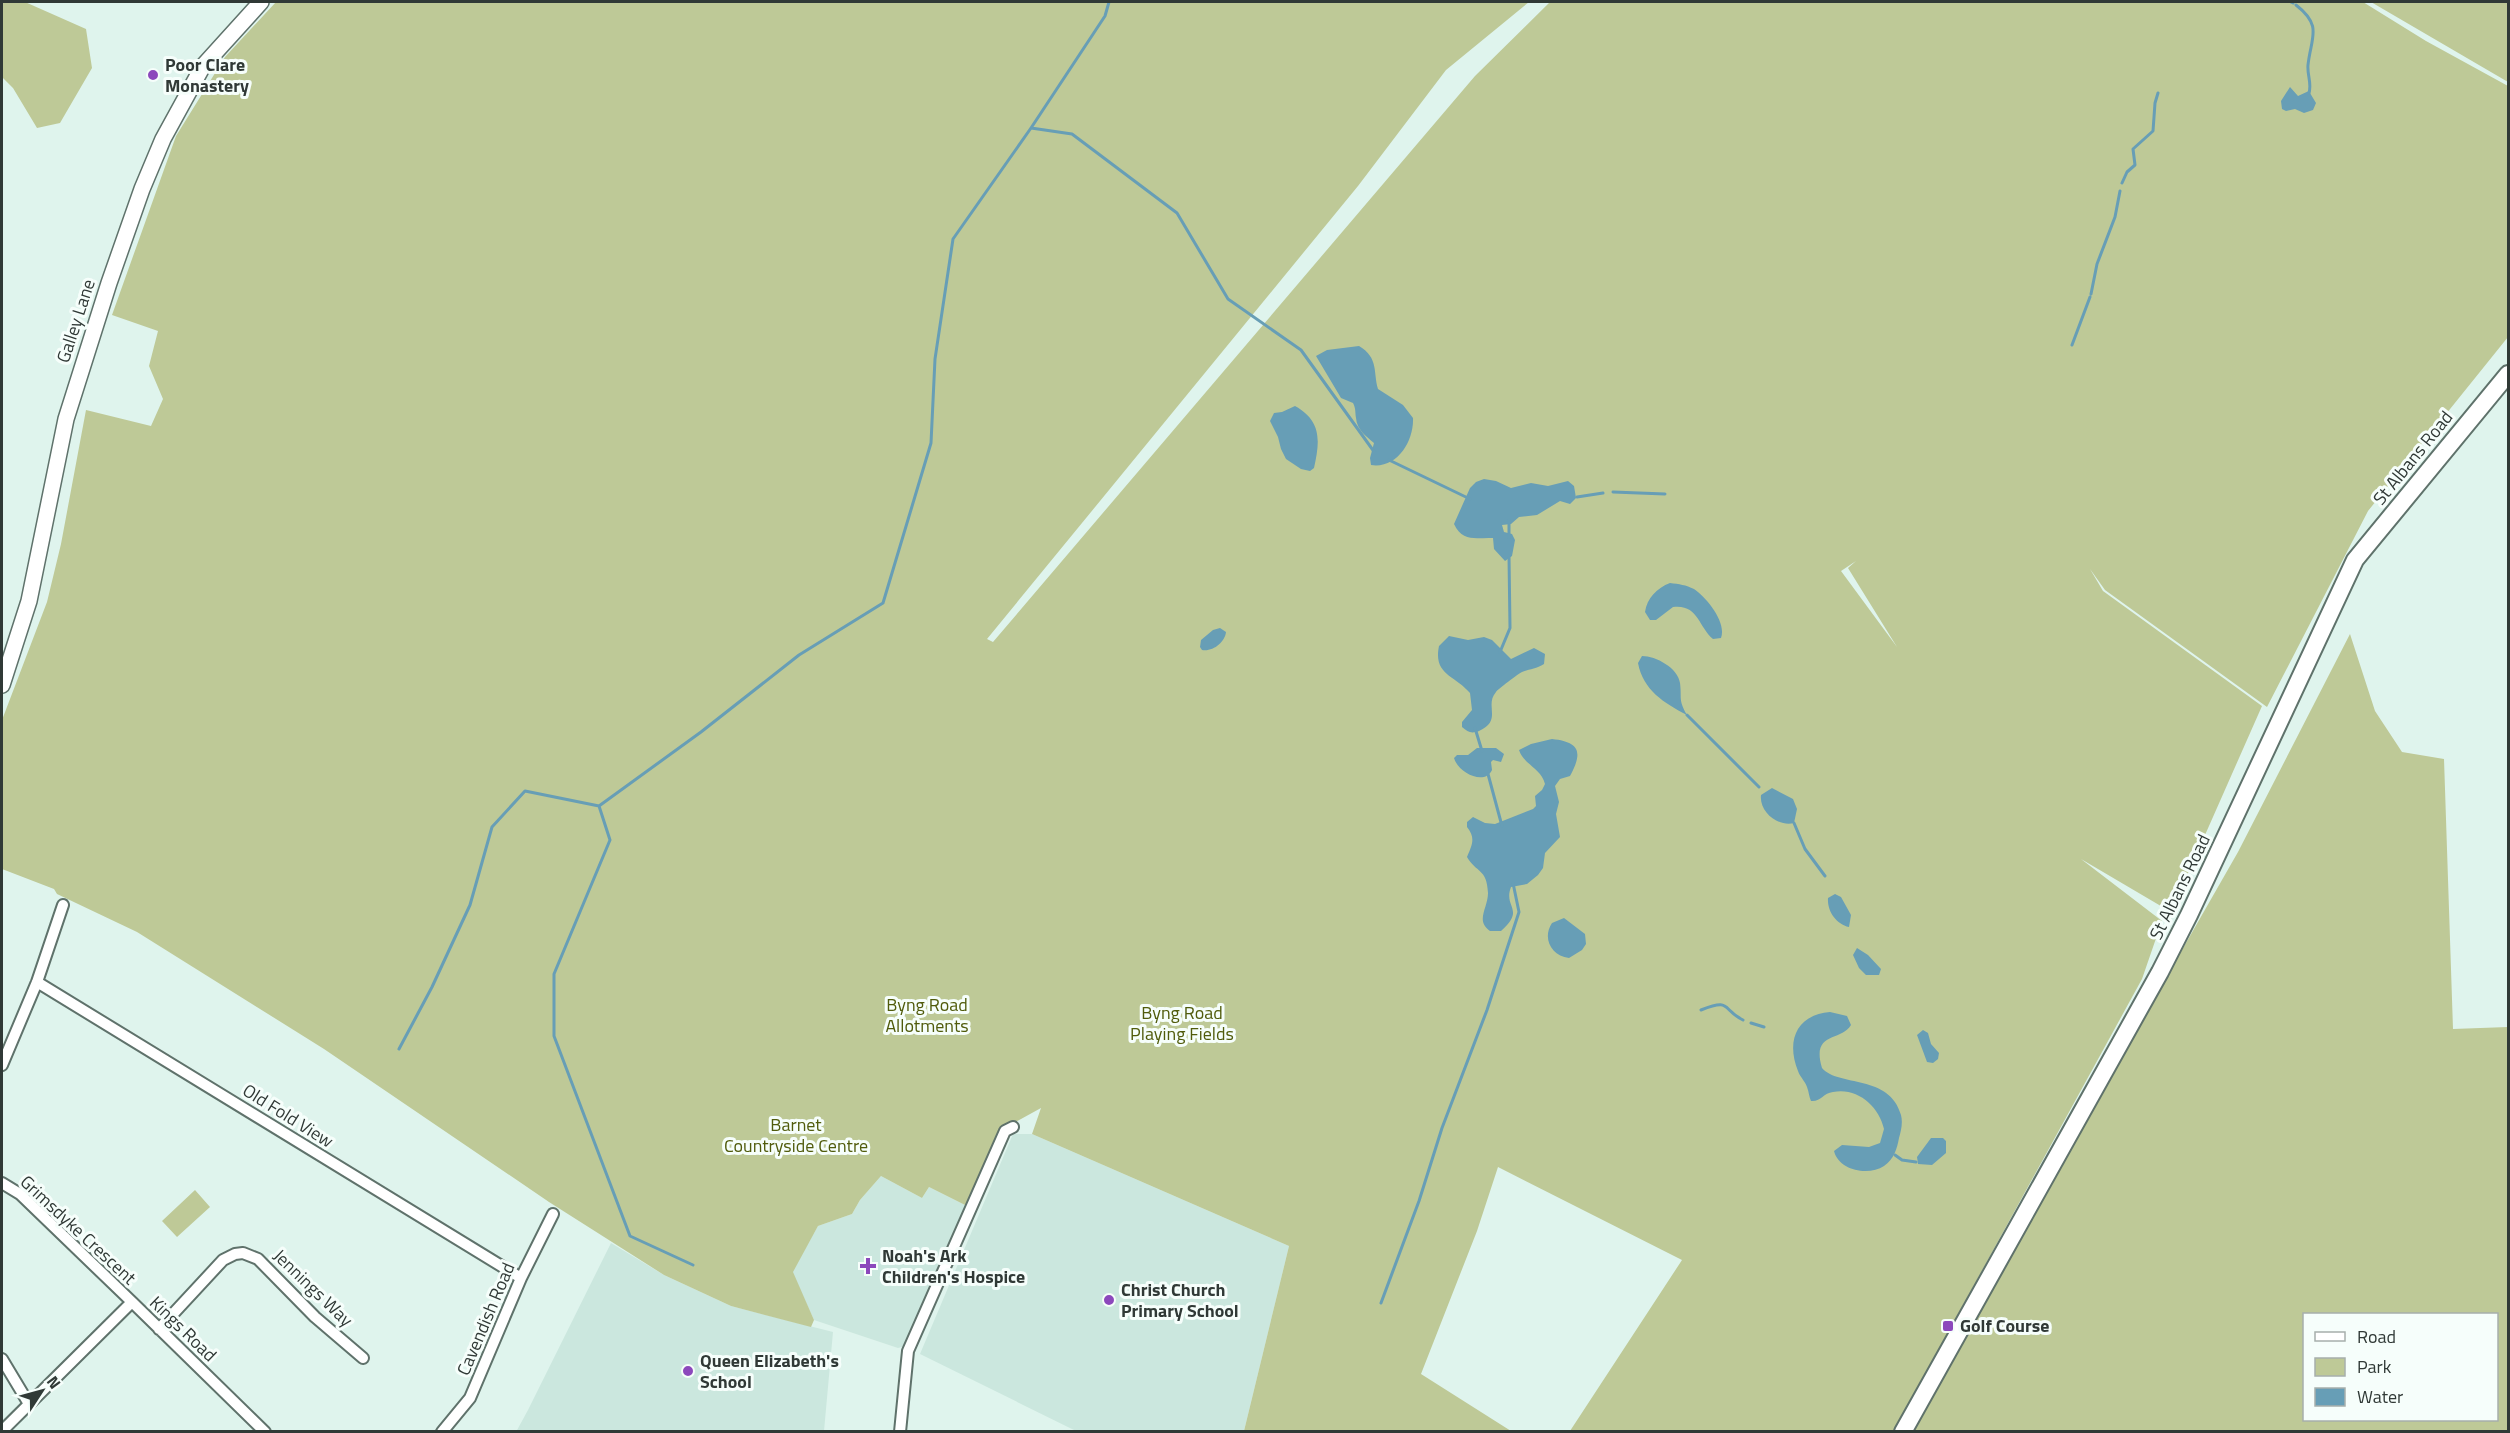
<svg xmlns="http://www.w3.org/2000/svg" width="2510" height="1433" viewBox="0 0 2510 1433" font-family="'Titillium Web',sans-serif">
<rect width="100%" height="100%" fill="#dff4ed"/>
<path fill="#cbe7de" d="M1013,1134H1032L1289,1246L1244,1431H1076L920,1354Z
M881,1176L922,1198L929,1187L967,1206L911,1337L902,1347L898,1348L814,1320L792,1272L818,1226L852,1214L860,1200Z
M611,1243L664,1275L731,1306L833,1332L824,1431L516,1432L528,1410Z"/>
<path fill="#bec997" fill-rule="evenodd" d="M2,2H25L86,29L92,68L60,123L37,128L13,88L2,77Z
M276,2H1529L1446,70L1358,186L987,639L993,642L1475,76L1550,2H2363L2426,41L2508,86V337L2368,511L2267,707L2105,590L2090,569L2103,591L2262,706L2171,912L2081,859L2162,921L2142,979L1894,1431H1570L1682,1260L1498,1167L1477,1231L1421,1374L1511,1431H1244L1289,1246L1032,1134L1041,1108L1001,1130L967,1206L929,1187L922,1198L881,1176L860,1200L852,1214L818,1226L793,1272L814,1320L811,1327L731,1306L664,1275L549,1202L324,1049L137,932L57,894L54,889L2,869V720L47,602L61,544L86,410L151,426L163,399L149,366L158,331L112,315L176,136L225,57ZM1856,561L1848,568L1897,647L1841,571Z
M2371,2H2508V82Z
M2350,634L2375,711L2402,752L2444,759L2453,1029L2508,1027V1431L1912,1432L2099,1095L2238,852ZM2304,1314H2496V1420H2304Z
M195,1190L210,1207L177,1237L162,1221Z"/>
<path fill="#679eb6" d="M2290,87L2298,96L2311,90L2310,93L2316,103L2313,110L2304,113L2295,109L2286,111L2282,109L2281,101Z
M1359,346C1379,358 1373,372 1378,389L1403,405L1413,418C1414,441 1397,469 1371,465L1370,458L1374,443C1366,436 1357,430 1356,418C1355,412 1356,409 1353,403L1341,398L1316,356L1327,350Z
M1295,406C1322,421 1320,441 1314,468L1310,471L1301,469L1286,459L1281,449L1278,437L1270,421L1274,413L1282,412Z
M1484,479L1496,481L1511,488L1531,483L1548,486L1568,481L1574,486L1576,498L1570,504L1560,501L1537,515L1519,517L1511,524L1502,525L1504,532L1512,534L1515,540L1512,556L1505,561L1494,549L1493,538C1477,537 1463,543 1454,524L1470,488L1476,482Z
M1670,583C1679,584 1686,585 1694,589C1706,597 1727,622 1721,638L1713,639C1698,626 1698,604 1673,607L1656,620H1650L1645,612C1647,598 1657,588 1670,583Z
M1220,628L1226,632C1225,642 1213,652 1202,650L1200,647L1201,640L1213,630Z
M1449,636L1468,640L1484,637L1492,640L1511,659L1534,648L1545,654L1544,664C1536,669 1529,669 1522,672C1518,674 1498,689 1496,692C1484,706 1503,720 1479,731C1471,734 1468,732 1462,727V722L1472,710L1470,693C1455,675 1433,675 1439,646Z
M1642,656C1656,656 1678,668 1680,683C1682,699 1678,699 1687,715C1664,703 1643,690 1638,663Z
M1552,739C1580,742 1583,752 1570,776L1560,779L1555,786L1559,802L1556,814L1560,837L1545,853L1543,868L1538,875L1527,884L1511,887C1503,908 1526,909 1501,931H1490C1475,921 1488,908 1488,893C1487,868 1476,873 1467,857C1472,845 1476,838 1467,827V822L1473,817L1485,823L1495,824L1533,809L1536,806L1535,796L1542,790L1545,784C1541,768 1524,765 1519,750L1531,744Z
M1477,748H1496L1504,754L1501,762L1493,760L1491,762L1492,770C1485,786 1458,773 1454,758L1457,755H1468Z
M1772,788L1793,799L1797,809L1794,823C1778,827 1759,812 1761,795Z
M1835,894L1841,897L1851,915L1849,927C1836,924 1827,911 1828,898Z
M1564,918L1585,934L1586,944L1582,950L1569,958C1551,956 1542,938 1552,923Z
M1857,948L1868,955L1881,969L1879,975H1866L1859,968L1853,955Z
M1830,1012L1847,1016L1851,1025C1841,1042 1811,1031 1822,1068C1838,1087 1890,1074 1901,1115C1903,1123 1901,1131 1899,1138C1897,1149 1894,1159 1884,1166C1869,1176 1839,1171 1834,1151L1842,1145L1869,1147L1880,1143L1884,1129C1879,1106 1857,1087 1833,1092C1823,1093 1821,1102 1811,1101C1809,1097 1809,1092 1807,1087C1805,1081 1800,1077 1798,1071C1786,1041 1796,1015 1830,1012Z
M1923,1030L1928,1033L1931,1044L1939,1053L1938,1059L1933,1063L1927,1062L1917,1035Z
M1931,1138H1943L1946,1141V1153L1932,1165L1918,1164L1917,1157Z"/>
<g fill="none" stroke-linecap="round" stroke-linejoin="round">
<path stroke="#679eb6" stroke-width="3" d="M2291,2L2293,3
M2296,5C2323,26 2311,37 2308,65C2307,75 2312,83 2309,93
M1031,128L1072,134L1177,213L1228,299L1301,350L1375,453
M2122,183L2127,172L2135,165L2133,149L2153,131L2155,103L2158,93
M2091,294L2097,264L2115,217L2120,191
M2072,345L2090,297
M1389,460L1470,499
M1613,492L1665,494
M1577,497L1603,493
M1509,520V537
M1500,652L1510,628L1509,556
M1687,715L1759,787
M1475,728L1482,751
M1488,774L1502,826
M599,806L610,840L554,974V1036L630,1236L693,1265
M1794,823L1805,849L1825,876
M1701,1010C1732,998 1721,1009 1743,1020
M1751,1023L1764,1027
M399,1049L432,987L470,905L492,827L525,791L599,806L701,732L799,655L883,603L931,443L935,359L953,239L1031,128L1105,16L1109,2
M1895,1155L1902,1160L1916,1162
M1381,1303L1419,1201L1442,1128L1487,1010L1519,912L1513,883"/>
<g stroke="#5f726b" stroke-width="14">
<path id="street" d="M37,982L521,1278
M2,1065L37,982L63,905
M2,1183L20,1194L132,1302
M159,1329L223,1260L235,1254L243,1253L258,1259L315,1317L363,1358
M2,1359L29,1404
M2,1431L132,1302L265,1432
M442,1432L470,1398L521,1278L553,1214
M900,1432L908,1351L1005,1131L1013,1127"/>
</g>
<g stroke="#5f726b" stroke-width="18">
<path id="secondary" d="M2,685L29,601L66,419L109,283L142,189L163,139L203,66L261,2"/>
</g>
<g stroke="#5f726b" stroke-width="20">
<path id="primary" d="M1903,1432L2160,972L2189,915L2355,560L2508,374"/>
</g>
<use href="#street" stroke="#fff" stroke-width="10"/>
<use href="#secondary" stroke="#fff" stroke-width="15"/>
<use href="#primary" stroke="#fff" stroke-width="16"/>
</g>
<g fill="#8c48bc" stroke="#f6fefb" stroke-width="2">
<circle cx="153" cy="75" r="6"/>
<path d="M865 1257h6v6h6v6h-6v6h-6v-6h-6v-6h6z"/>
<circle cx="1109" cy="1300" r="6"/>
<rect x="1942" y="1320" width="12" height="12" rx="3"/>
<circle cx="688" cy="1371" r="6"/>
</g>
<g text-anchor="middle" stroke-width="6" stroke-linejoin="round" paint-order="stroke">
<g font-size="18" font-weight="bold" fill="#303936" stroke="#f6fefb" text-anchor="start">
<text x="165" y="71">Poor Clare<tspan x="165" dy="21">Monastery</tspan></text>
<text x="882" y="1262">Noah's Ark<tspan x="882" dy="21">Children's Hospice</tspan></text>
<text x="1121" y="1296">Christ Church<tspan x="1121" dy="21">Primary School</tspan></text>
<text x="1960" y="1332">Golf Course</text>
<text x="700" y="1367">Queen Elizabeth's<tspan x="700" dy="21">School</tspan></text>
</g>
<g font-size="18" fill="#303936" stroke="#f6fefb">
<text transform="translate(76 321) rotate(-72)" y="6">Galley Lane</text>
<text transform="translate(2413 458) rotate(-51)" y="6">St Albans Road</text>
<text transform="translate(2180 887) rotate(-64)" y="6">St Albans Road</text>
<text transform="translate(288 1116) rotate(32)" y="6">Old Fold View</text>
<text transform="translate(78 1230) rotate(43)" y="6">Grimsdyke Crescent</text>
<text transform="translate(313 1288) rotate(44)" y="6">Jennings Way</text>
<text transform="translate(486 1319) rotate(-67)" y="6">Cavendish Road</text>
<text transform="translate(183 1329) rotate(44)" y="6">Kings Road</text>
</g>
<g font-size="18" fill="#505b0b" stroke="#f6fefb">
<text x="927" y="1011">Byng Road<tspan x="927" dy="21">Allotments</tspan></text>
<text x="1182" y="1019">Byng Road<tspan x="1182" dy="21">Playing Fields</tspan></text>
<text x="796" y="1131">Barnet<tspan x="796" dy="21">Countryside Centre</tspan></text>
</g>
</g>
<rect width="2510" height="1433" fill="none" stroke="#303936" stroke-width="6"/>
<rect x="2303" y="1313" width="195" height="108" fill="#f6fefb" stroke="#a7afac" stroke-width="1.5"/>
<rect x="2315" y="1332" width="30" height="9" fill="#ffffff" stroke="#a7afac" stroke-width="1.5"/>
<text x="2357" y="1343" font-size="18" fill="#303936">Road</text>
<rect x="2315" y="1358" width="30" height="18" fill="#bec997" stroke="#a7afac" stroke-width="1.5"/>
<text x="2357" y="1373" font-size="18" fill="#303936">Park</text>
<rect x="2315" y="1388" width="30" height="18" fill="#679eb6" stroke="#a7afac" stroke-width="1.5"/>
<text x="2357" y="1403" font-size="18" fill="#303936">Water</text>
<g transform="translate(42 1391) rotate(54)" stroke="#f6fefb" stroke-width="4.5" paint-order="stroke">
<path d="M0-4.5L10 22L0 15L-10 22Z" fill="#303936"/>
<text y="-9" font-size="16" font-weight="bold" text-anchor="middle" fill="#303936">N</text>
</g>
</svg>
